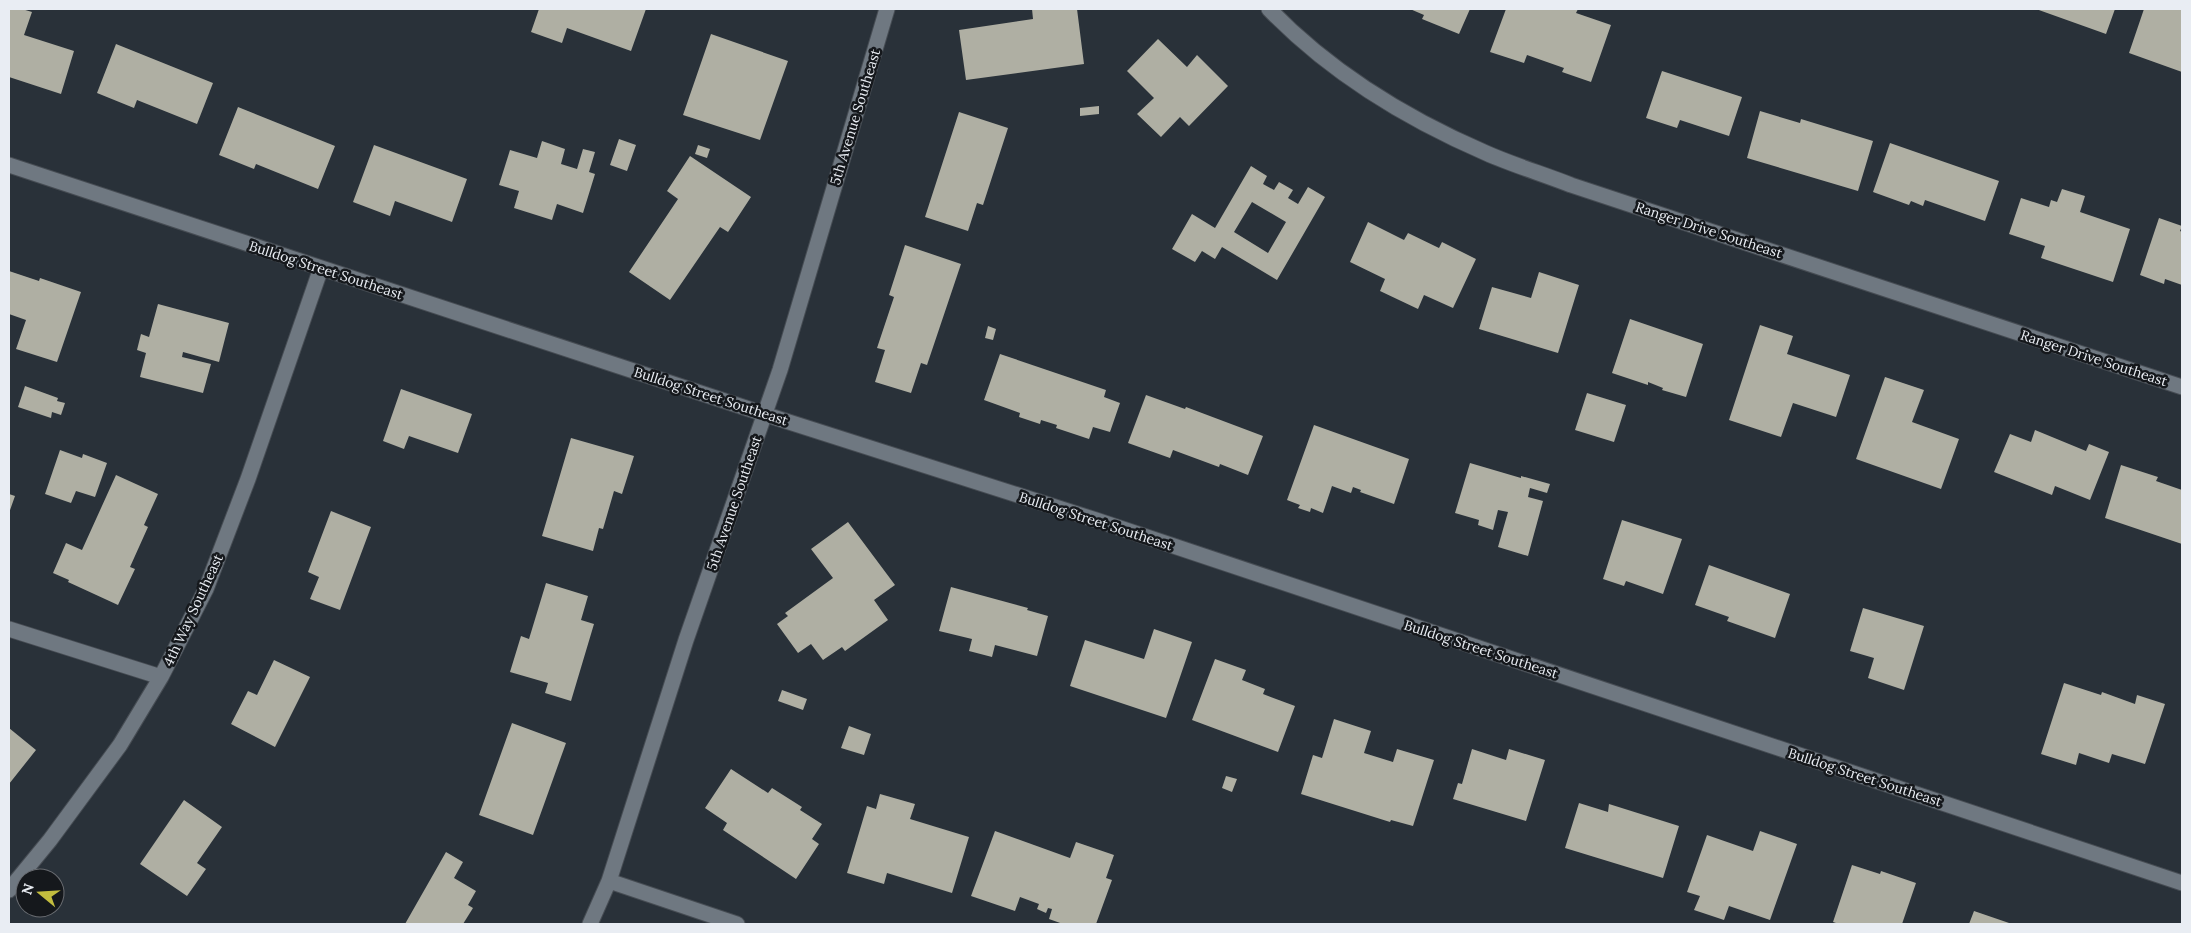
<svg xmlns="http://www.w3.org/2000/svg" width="2191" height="933" viewBox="0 0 2191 933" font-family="Lora,serif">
<rect width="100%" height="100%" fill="#293139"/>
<path fill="#afafa3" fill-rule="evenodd" d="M9,9H22L32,12L24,35L74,51L61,94L9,77Z
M539,9H646L631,51L567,28L562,43L531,32Z
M1032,9H1077L1084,64L966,80L959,30L1033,19Z
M1410,9H1470L1459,34L1422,19L1424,15Z
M1506,9H1578L1576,13L1611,25L1591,82L1562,72L1564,68L1527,55L1524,63L1490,52Z
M2036,9H2115L2106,34Z
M2144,9H2182V72L2129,53Z
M711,34L788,61L760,140L683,115Z
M1158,39L1187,67L1197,55L1228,86L1189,126L1180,117L1161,137L1137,114L1154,98L1127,71Z
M116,44L213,83L197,124L137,100L134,108L97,93Z
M1662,71L1742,97L1729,136L1680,120L1677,128L1646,118Z
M1099,106V114L1080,116V108Z
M238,107L335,146L318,189L256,164L254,169L219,155Z
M1760,111L1800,123L1801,119L1873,141L1858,191L1747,158Z
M959,112L1008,128L983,205L977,203L968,231L925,217Z
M619,139L636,145L627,171L610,165Z
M542,141L565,149L561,164L577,169L583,149L595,152L589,172L595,174L583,213L557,204L552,220L514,208L519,191L499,185L510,150L537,158Z
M1890,143L1999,181L1985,221L1925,200L1923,206L1911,201L1909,205L1873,192Z
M374,145L467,179L452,222L395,201L390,216L353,202Z
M698,145L710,149L707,158L695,154Z
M690,156L751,197L728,232L720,227L670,300L629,272L678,199L667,191Z
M1251,166L1267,176L1263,184L1274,190L1279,182L1293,190L1288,198L1298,204L1308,187L1325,197L1277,280L1222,247L1215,259L1202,251L1195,262L1172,249L1192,214L1215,228ZM1252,202L1286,222L1268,253L1234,232Z
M2062,189L2085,196L2080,212L2130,229L2113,282L2041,258L2045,246L2009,234L2021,198L2049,207L2051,200L2057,202Z
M2159,218L2182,226L2180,231L2182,232V285L2165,279L2164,284L2140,275Z
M1368,222L1404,240L1408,233L1439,248L1442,242L1476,259L1453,308L1424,295L1418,309L1380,291L1385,279L1350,262Z
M905,245L961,264L927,365L921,363L911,393L875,382L885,350L877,348L894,297L889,295Z
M9,271L39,281L40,278L81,292L57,362L16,349L26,320L9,314Z
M1539,272L1579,285L1558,353L1479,329L1492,287L1531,298Z
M158,304L229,323L219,362L183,352L182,357L211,364L203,393L140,377L146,353L137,350L141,334L149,337Z
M1630,319L1703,344L1686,397L1662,390L1663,388L1648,382V385L1612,373Z
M1760,325L1793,336L1787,354L1850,375L1836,417L1793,403L1781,437L1729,420Z
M988,326L996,329L993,340L985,338Z
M1000,354L1106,390L1104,397L1120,403L1110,432L1093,427L1089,439L1056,428L1057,425L1041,420L1040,424L1019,417L1020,413L984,400Z
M1885,377L1924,390L1912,422L1959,439L1941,489L1856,459Z
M25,386L58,398L57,401L65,403L61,415L52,412L51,418L18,407Z
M401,389L472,414L458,453L409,436L404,449L383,441Z
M1587,393L1626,405L1614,442L1575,430Z
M1146,395L1185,409L1186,407L1263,436L1248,475L1220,464L1219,467L1173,450L1170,458L1128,443Z
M1314,425L1409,459L1394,504L1360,492L1361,490L1353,487L1351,493L1332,486L1323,513L1311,508L1310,512L1298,508L1300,505L1287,500Z
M2035,430L2086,451L2089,444L2109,452L2090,500L2055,486L2052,495L1994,472L2010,434L2031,442Z
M571,438L634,456L622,494L614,491L603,529L599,528L593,551L542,536Z
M60,450L82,458L83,454L107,463L95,497L76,491L71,503L45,494Z
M1470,463L1521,478V476L1550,484L1547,493L1530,488L1528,497L1543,501L1528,556L1498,547L1508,512L1498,510L1493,530L1478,525L1479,520L1455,513Z
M2121,465L2158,477L2156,481L2182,490V544L2105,518Z
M116,475L158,494L144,525L148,527L130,567L135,569L118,605L68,582L69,580L53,573L66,543L82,550Z
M9,494L15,496L9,513Z
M331,511L371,527L340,610L310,599L319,577L308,572Z
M1622,520L1682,539L1663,594L1626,581L1624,586L1603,579Z
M848,522L895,585L874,600L888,620L845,651L842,647L823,660L811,644L798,653L777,624L788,616L785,613L833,578L811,549Z
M1709,565L1790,594L1775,638L1727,621L1729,617L1695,605Z
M546,583L588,596L581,620L594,624L571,701L545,693L548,683L510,672L521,636L529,639Z
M951,587L1028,608L1027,610L1048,616L1037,656L995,645L992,657L969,651L972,639L939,631Z
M1863,608L1924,626L1904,690L1868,678L1874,658L1850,651Z
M1154,629L1192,642L1166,718L1070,686L1085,640L1144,659Z
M1215,659L1246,670L1242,680L1265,689L1263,694L1295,706L1278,752L1192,720Z
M274,660L310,677L275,747L231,724L248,691L257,695Z
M2064,683L2101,695L2102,692L2135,704L2137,695L2165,704L2145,764L2112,754L2109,763L2079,753L2076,765L2041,754Z
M782,690L807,699L803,710L778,701Z
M1334,719L1371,731L1364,753L1393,762L1397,749L1434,760L1413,826L1391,820L1390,822L1301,794L1313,755L1322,758Z
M512,723L566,743L533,835L479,815Z
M849,726L871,734L864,755L841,748Z
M9,728L36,750L9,784Z
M1472,749L1506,760L1509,749L1545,760L1526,821L1453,799L1458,783L1462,784Z
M731,769L768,793L772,788L802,807L800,810L822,824L812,839L819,844L796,879L723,830L727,823L705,808Z
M1226,776L1237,779L1232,792L1222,788Z
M880,794L915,804L910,819L969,837L952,893L887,873L884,884L847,873L867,806L876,809Z
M184,800L222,827L197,863L206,869L187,896L140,864Z
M1579,803L1608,812L1609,804L1679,826L1663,878L1565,848Z
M995,831L1070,858L1076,842L1114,855L1106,878L1112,880L1096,924H1063L1049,919L1052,909L1048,908L1046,913L1037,909L1039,904L1020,897L1015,911L971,896Z
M1760,831L1797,844L1770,920L1729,906L1724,920L1694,910L1700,896L1687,892L1707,835L1753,851Z
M446,852L463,862L454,878L476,891L468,905L473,908L463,924H405Z
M1852,865L1880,874L1881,871L1916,883L1902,924H1839L1833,922Z
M1974,911L2012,924H1969Z"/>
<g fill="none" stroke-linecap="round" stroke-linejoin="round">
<g stroke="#464c53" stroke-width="17">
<path id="minor" d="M1269,9C1329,71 1407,119 1486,153C1513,165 1543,174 1571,185L2182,387
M9,165L764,414L1096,520L2182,883
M9,629L161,677
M609,881L737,924
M9,890L50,840L120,745L161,677L206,589L248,479L321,268
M590,924L609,881L686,640L780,370L887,9"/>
</g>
<use href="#minor" stroke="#6f7881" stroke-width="15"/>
</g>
<g text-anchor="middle" stroke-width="5" stroke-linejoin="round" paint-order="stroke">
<g font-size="14" fill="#e9edf3" stroke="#15181c">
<text transform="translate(855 117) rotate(-73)" y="5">5th Avenue Southeast</text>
<text transform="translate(1709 230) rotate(18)" y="5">Ranger Drive Southeast</text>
<text transform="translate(326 270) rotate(18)" y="5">Bulldog Street Southeast</text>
<text transform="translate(2094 358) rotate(18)" y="5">Ranger Drive Southeast</text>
<text transform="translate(711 396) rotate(18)" y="5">Bulldog Street Southeast</text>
<text transform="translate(734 503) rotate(-71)" y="5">5th Avenue Southeast</text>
<text transform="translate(1096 521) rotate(18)" y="5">Bulldog Street Southeast</text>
<text transform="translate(193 610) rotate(-65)" y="5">4th Way Southeast</text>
<text transform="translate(1481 649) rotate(18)" y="5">Bulldog Street Southeast</text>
<text transform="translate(1865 777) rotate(18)" y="5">Bulldog Street Southeast</text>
</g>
</g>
<rect width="2191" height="933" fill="none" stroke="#e9edf3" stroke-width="20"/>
<g transform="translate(40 893) rotate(288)"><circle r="24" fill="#15181c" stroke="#6a6d72"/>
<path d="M0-4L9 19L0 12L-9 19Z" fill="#c3bd3e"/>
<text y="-8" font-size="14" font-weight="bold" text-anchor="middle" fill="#e9edf3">N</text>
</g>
</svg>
